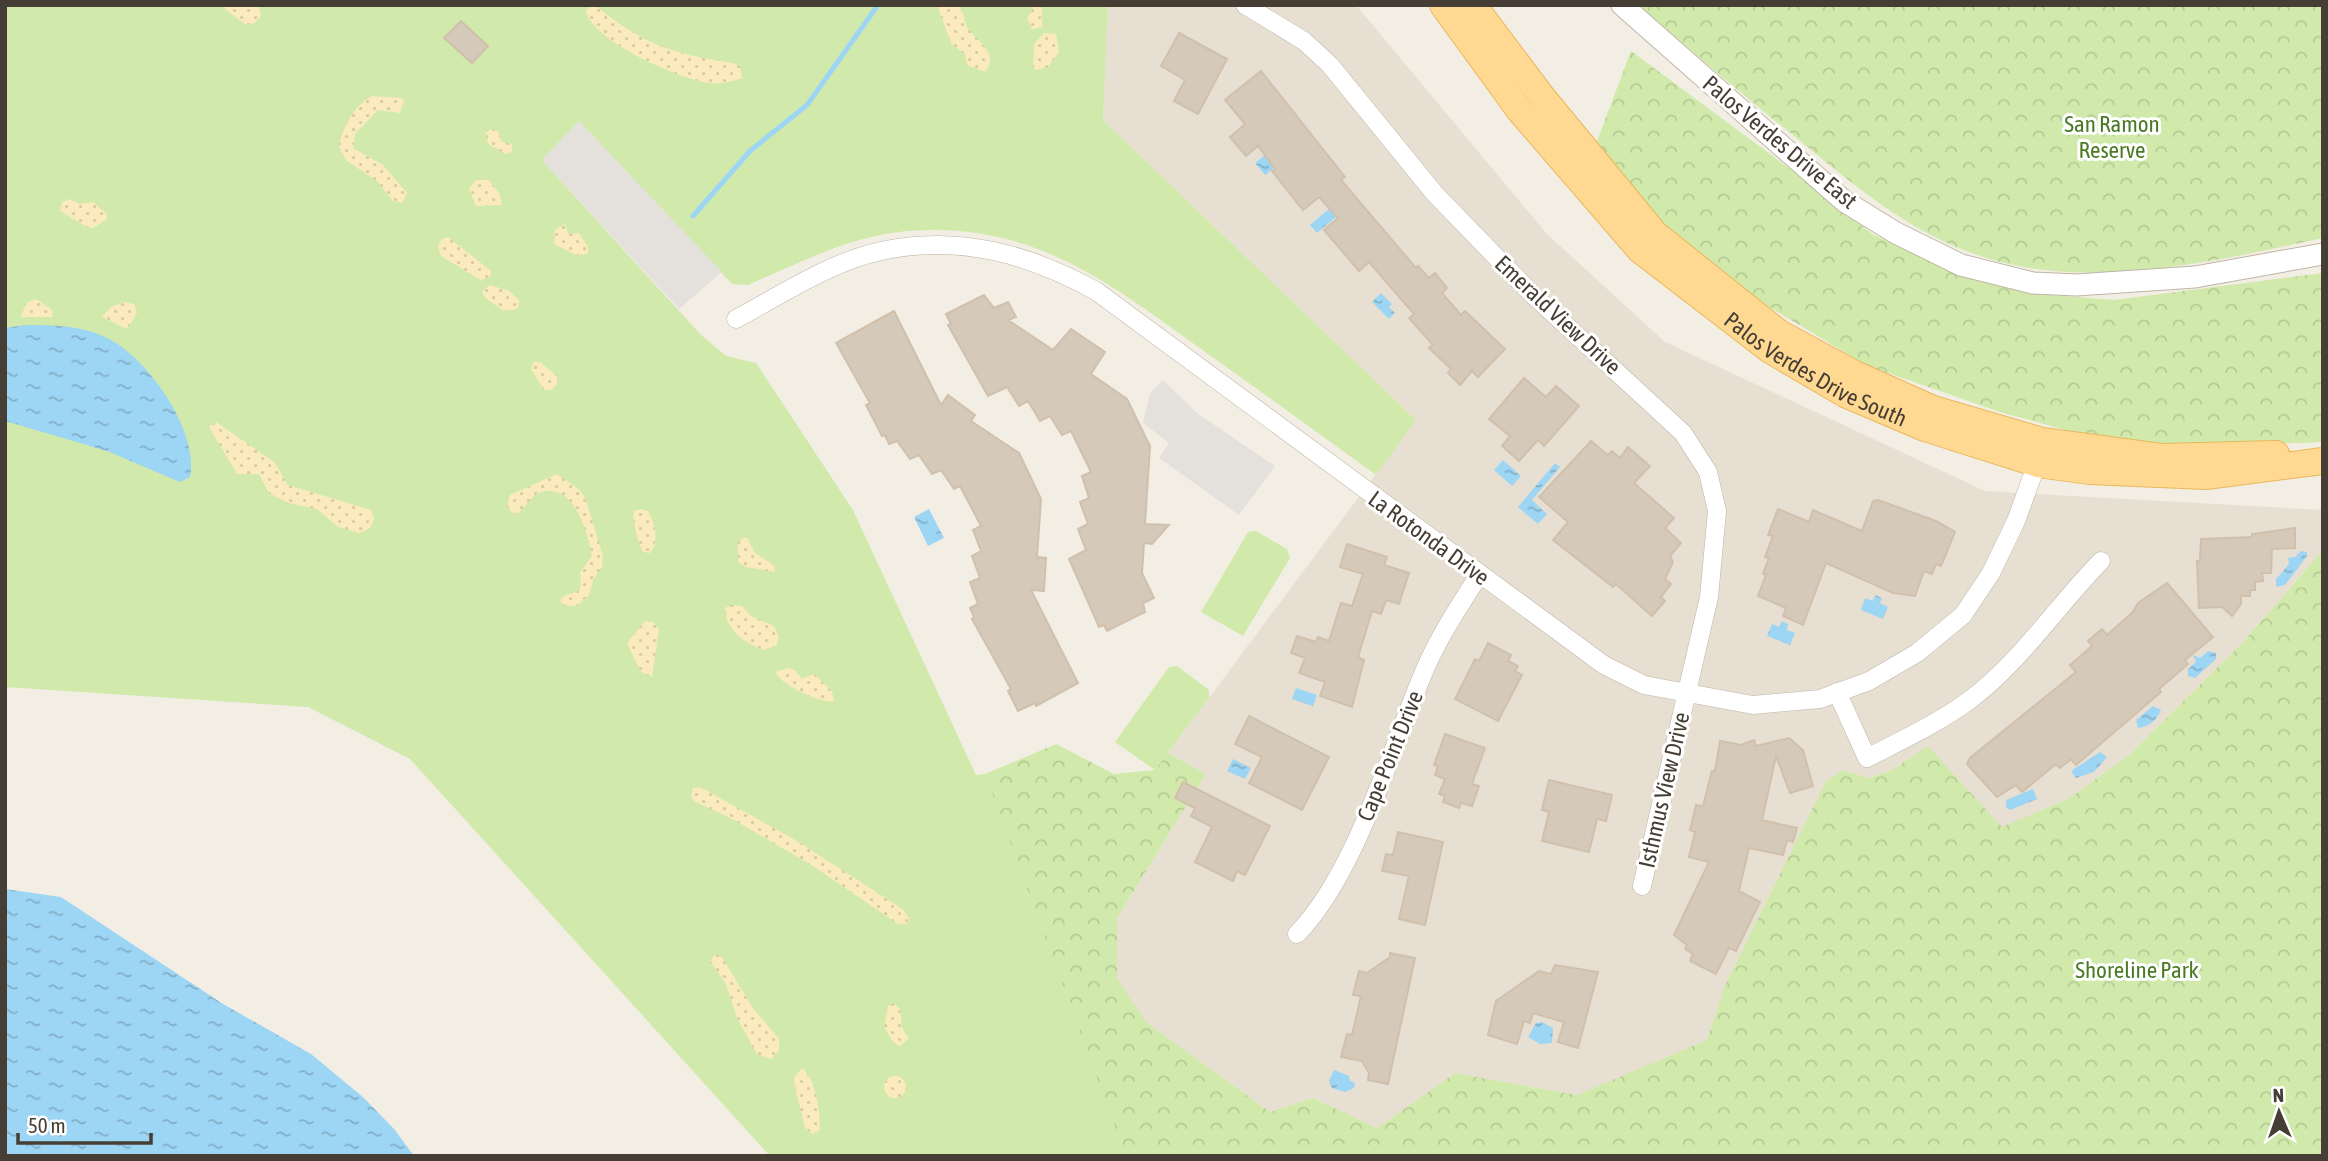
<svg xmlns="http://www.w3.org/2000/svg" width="2328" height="1161" viewBox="0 0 2328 1161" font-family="'Asap Condensed',sans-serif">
<defs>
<pattern id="sand-dots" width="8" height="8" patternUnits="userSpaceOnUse" patternTransform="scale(1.75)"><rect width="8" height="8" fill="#faeabd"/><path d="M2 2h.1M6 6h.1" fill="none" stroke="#d8caa3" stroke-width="1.8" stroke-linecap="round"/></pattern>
<pattern id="park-crowns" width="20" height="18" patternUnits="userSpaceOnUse" patternTransform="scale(1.75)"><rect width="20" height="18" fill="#d1eaab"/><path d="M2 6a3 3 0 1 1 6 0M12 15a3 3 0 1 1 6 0" fill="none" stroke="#b5ca94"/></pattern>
<pattern id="water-ripples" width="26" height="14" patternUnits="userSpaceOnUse" patternTransform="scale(1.75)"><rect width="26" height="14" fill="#9dd5f4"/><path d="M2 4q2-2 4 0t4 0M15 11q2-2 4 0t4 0" fill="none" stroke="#82aec6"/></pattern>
</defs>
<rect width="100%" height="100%" fill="#f3eee4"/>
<path fill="#e7dfd2" d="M1108,5H1356L1546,233L1665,342L1985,491L2323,510V550L2242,643L2128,756L2068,799L2002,828L1928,746L1892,770L1868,778L1844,770L1826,781L1725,985L1707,1041L1577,1095L1455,1073L1377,1128L1313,1098L1270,1112L1146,1022L1117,978V918L1206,774L1168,753L1416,420L1103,120Z"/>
<path fill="#d1eaab" d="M5,5H1108L1103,120L1416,420L1376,475C1320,434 1264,394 1208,354C1110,284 1035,221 907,231C850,236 799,263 748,285L732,284L579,121L542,160L701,335L726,356L756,363L853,510L976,775L985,774L1127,1156H770L410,759L308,707L5,687Z
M1256,531L1287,549L1290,558L1243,636L1201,612L1248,532Z
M1177,666L1209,690V698L1155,770L1115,742L1169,667Z"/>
<path fill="url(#sand-dots)" d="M220,5H258L261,16L255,23L246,25Z
M937,5H958C966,15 963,23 969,30C978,42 1000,54 985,72L967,65L965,55L951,43Z
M1035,5L1042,8V27L1032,29L1027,18Z
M590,7H597C645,45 673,54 733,63L740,66L742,78C732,82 721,84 710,83C681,80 592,41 586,11Z
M1044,33L1056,34L1059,52L1048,67L1036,70L1033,67L1034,44Z
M373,96L401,98L404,101L400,113L378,110L355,134L353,148L383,165L407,193L402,203L393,201L378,182L346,160L339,147C341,130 356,102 373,96Z
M491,129L498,131L502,142L512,144V152L506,154L488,144L486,133Z
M476,180H489L500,195L502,205L476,206L469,189Z
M70,199L79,204L93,202L107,214L106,220L93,228L87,227L60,211L62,202Z
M565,224L568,234L579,233L588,247V254L576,255L554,244L555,230Z
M448,237L491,271L490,277L481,280L441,256L438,246L442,239Z
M490,285L509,291L520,301L517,309L504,311L485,298L482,291Z
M36,299L52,310L53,317H21L26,303Z
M123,302L134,304L137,313L127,329L102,317L111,307Z
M534,362H540L557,376V384L551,390H544L531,369Z
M216,422L274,462L288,485L371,510L374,519L370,528L359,533L338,527L317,509L289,503L269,493L259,474H237L209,427Z
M557,474L581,491L586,500L603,556L602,567L593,580L589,595L576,606L563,605L560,600C573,586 584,602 580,572L592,556C588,533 573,479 539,493C528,498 525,511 514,514L507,507L510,495Z
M641,509L648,511C655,525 660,540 650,553L643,552C638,543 632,520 634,511Z
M746,536L755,553L774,565L775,572L746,567L738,562V542Z
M731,605L742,606L751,616L774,626L779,637L776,646L763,650C744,642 726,631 725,608Z
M645,621L653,622L659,629L652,677L641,672L627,643Z
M788,668L794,669L802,679L814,674L832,691L834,701C824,705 778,684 776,672Z
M693,788H702L797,841L904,910L910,920L906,924H898L813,866L734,820L694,801L691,796Z
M716,954L722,957L753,1008L779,1039V1051L771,1059L757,1054L738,1020L726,984L710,961Z
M893,1003L900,1009L902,1028L909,1038L900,1046L894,1043L884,1027L888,1006Z
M802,1068C816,1078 820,1114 820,1130L813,1134L805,1128C802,1110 795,1095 794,1077Z
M884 1087a11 11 0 1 1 22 0a11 11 0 1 1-22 0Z"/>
<path fill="url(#park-crowns)" d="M1639,5H2323V238C2228,258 2127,283 2029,268C1931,252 1867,196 1793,135C1740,93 1689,49 1639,5Z
M1631,51L1801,177L1872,234L1946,269L2027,293L2114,300L2323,273V442L2218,446L2110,442L2000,412L1868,366L1714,274L1649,212L1594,149Z
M2323,550V1156H1126L985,774L1056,744L1114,774L1155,770L1168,753L1206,774L1117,918V978L1146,1022L1270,1112L1313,1098L1377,1128L1455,1073L1577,1095L1707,1040L1725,985L1826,781L1844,770L1868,778L1892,770L1928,746L2002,827L2068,799L2128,756L2242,643Z"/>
<path fill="#e4e1dd" d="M579,121L722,272L679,309L542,160Z
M1163,380L1197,413L1275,466L1239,515L1159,458L1169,443L1143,423L1150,393Z"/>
<path fill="url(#water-ripples)" d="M1278,145L1275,167L1265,175L1255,163Z
M1329,209L1336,217L1317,233L1310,225Z
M1381,293L1392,304L1389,307L1395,313L1389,319L1372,302Z
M25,325C53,325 79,325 105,337C146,355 200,431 190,477L180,482L107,451L5,421V328Z
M1503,460L1521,476L1512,486L1494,470Z
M1555,463L1560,467L1532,500L1547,514L1538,524L1518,507Z
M929,509L944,538L928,546L914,517Z
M2301,551L2307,552V556L2285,585L2276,587V579L2289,564L2288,558L2295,557Z
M1875,595L1882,598L1880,603L1888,607L1883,619L1861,610L1865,598L1873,601Z
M1782,621L1788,624L1787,630L1795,633L1790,645L1767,636L1772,624L1779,627Z
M2208,651L2216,653V659L2195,678L2188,676V669L2196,662L2193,655L2200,658Z
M1296,688L1317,695L1313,706L1292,699Z
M2153,706L2161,710C2157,719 2150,727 2138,728L2136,720Z
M2100,752L2107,757L2094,772L2076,778L2071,771Z
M1233,759L1251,768L1245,779L1227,771Z
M2033,789L2037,799L2010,810L2006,807V800Z
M5,889L61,897L223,1004L311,1054L364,1098L395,1130L414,1156H5Z
M1542,1022L1553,1028L1552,1043L1540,1044L1528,1037L1536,1023Z
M1334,1070L1349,1076L1350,1081L1355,1083L1354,1088L1345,1092L1332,1088L1329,1081Z"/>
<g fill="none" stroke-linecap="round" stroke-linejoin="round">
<path stroke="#9dd5f4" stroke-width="5" d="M693,216L750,151L807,105L878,5"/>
</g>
<path fill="#d5c9b9" stroke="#d0c0ac" stroke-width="2" d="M461,21L488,46L472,63L444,38Z
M1179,33L1227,59L1198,114L1174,101L1185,80L1161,66Z
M1261,71L1345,177L1341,180L1416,268L1418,266L1429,278L1435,273L1447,288L1442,293L1461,315L1465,311L1505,349L1478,377L1472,371L1460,385L1448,373L1451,369L1429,348L1433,345L1409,318L1414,314L1369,262L1359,271L1324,230L1338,218L1319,197L1303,210L1272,171L1275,169L1258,146L1246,156L1230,137L1245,124L1225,100Z
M984,295L994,308L1008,302L1016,317L1008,320L1053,350L1071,329L1105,352L1091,374L1127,399L1150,446L1145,524L1169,525L1152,544L1144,543L1142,573L1154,598L1143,603L1145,612L1107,631L1104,625L1099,627L1069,559L1086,550L1078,529L1088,524L1080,502L1089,498L1082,476L1091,472L1071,431L1062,435L1050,416L1040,421L1028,401L1019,406L1007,387L988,396L948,325L951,324L946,314Z
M894,311L941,405L948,395L975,415L971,421L1019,453L1041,499L1037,557L1046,558L1044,591L1031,590L1078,683L1036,706L1035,703L1018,711L1008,691L1011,689L972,619L974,617L970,608L978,604L970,582L980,578L972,556L981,551L973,530L981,526L960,486L954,489L941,470L932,474L919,455L910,459L897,441L889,444L885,435L882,436L866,405L870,403L836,343Z
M1524,378L1546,397L1556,386L1579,406L1544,446L1538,440L1519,461L1502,446L1510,436L1489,419Z
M1591,441L1608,455L1612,451L1620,458L1628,447L1650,466L1634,483L1674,518L1665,528L1681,543L1670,556L1673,562L1665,579L1671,584L1661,597L1665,601L1652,616L1616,584L1613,587L1553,540L1568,522L1539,497Z
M1878,500L1936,521L1955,532L1941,566L1936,564L1932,574L1924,571L1915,596L1893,593L1826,563L1803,625L1783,616L1786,608L1758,596L1766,575L1763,574L1769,558L1765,557L1773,536L1768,535L1778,509L1809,522L1813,510L1862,531L1873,501Z
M2295,528V548L2272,549L2271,573H2262L2263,581L2255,582V590H2250V596H2241V604L2232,616L2222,607L2199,608L2197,561H2200L2201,539L2252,537V534Z
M1347,544L1387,557L1384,565L1409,573L1399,604L1386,600L1381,614L1372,611L1358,657L1364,660L1352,707L1320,696L1325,682L1299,673L1305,658L1291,653L1297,636L1316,642L1318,637L1329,641L1341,603L1352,606L1363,574L1340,567Z
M2167,583L2213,637L2185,660L2188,664L2159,689L2161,692L2076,765L2071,759L2060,768L2056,764L2022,792L2016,785L1997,797L1967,764L1970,758L2076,672L2070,665L2092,646L2088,641L2102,629L2107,635L2133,612L2138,603Z
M1488,643L1511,655L1508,661L1518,666L1515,671L1522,675L1498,721L1455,699L1475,659L1479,661Z
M1249,716L1329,757L1302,810L1249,783L1262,757L1235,744Z
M1445,734L1485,748L1472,784L1479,786L1472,806L1461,803L1459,808L1443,802L1445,796L1439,794L1445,779L1435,775L1438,766L1434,765Z
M1789,738L1803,750L1813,786L1790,793L1776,756L1762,820L1797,828L1793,842L1787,840L1783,855L1749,848L1739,891L1760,902L1736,951L1729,948L1716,974L1690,961L1693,954L1685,949L1687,945L1674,935L1709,862L1689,857L1695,832L1690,830L1696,805L1703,806L1712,771H1715L1720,741L1741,745L1754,740L1756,746Z
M1549,780L1612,795L1606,821L1597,819L1589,852L1542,841L1549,812L1542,810Z
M1183,782L1270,826L1245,875L1237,871L1233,881L1195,862L1212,827L1191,816L1195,808L1175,798Z
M1398,832L1443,842L1425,925L1399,919L1409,876L1382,871L1386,854L1393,855Z
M1390,953L1415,958L1388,1084L1368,1080L1369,1073L1362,1061L1341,1057L1347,1034L1352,1035L1361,996L1353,995L1359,971L1367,973L1390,957Z
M1555,965L1598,972L1578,1048L1558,1042L1564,1022L1533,1013L1530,1023L1524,1021L1517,1044L1488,1035L1496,1001L1539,971L1551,974Z"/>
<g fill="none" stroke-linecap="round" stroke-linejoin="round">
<g stroke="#bfb5a7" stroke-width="19">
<path id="minor" d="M1245,5L1304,41L1330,65L1435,194L1533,295L1683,433L1708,472L1717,511L1709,597L1642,886
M736,319C781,295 830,262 881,251C958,234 1029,254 1096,291L1604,665L1644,685L1753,705L1820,699L1869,681L1917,653L1963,615L1991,573L2016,521L2040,455
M1837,692L1867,758C1902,740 1939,723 1971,699C2021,661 2057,606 2101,561
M1297,934C1357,872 1391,748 1426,667C1440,635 1460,605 1479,575"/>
</g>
<g stroke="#bfb5a7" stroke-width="23">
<path id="tertiary" d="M1622,5L1844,201L1896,233L1961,265L2033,283L2076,285L2195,277L2323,254"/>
</g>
<g stroke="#e9b65c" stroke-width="28">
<g id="primary">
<path id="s1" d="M1443,5L1520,111L1640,250L1770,350L1845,394L1925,428L2038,464L2089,471L2206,476L2323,461"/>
<path d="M1473,5L1543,98L1655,234L1779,333L1855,374L1933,409L2042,441L2161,457L2276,454"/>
</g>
</g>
<use href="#minor" stroke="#fff" stroke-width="18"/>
<use href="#tertiary" stroke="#fff" stroke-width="21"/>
<use href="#primary" stroke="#ffd992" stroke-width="26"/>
</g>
<g text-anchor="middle" stroke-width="6" stroke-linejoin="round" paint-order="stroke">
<g font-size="23" fill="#4a7a24" stroke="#fff">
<text x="2112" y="132">San Ramon<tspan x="2112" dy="26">Reserve</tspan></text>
<text x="2137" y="978">Shoreline Park</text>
</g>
<g font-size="23" fill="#463e34" stroke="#fff">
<text transform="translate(1780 142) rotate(40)" y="8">Palos Verdes Drive East</text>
<text transform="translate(1558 315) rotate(43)" y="8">Emerald View Drive</text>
<text dy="8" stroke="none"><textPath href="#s1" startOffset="528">Palos Verdes Drive South</textPath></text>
<text transform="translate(1429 538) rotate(36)" y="8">La Rotonda Drive</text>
<text transform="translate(1390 756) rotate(-68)" y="8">Cape Point Drive</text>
<text transform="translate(1664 790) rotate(-77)" y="8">Isthmus View Drive</text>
</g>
</g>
<rect width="2328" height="1161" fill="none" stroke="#463e34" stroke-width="14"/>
<g transform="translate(2279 1112) rotate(358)" stroke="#ffffff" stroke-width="5" paint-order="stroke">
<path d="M0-5L12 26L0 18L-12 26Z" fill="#463e34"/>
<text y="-10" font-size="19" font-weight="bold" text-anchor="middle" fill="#463e34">N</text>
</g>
<path d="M18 1133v10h133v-10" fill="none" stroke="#463e34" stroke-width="3.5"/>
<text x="28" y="1133" font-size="21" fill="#463e34" stroke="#ffffff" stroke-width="5" paint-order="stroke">50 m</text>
</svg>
